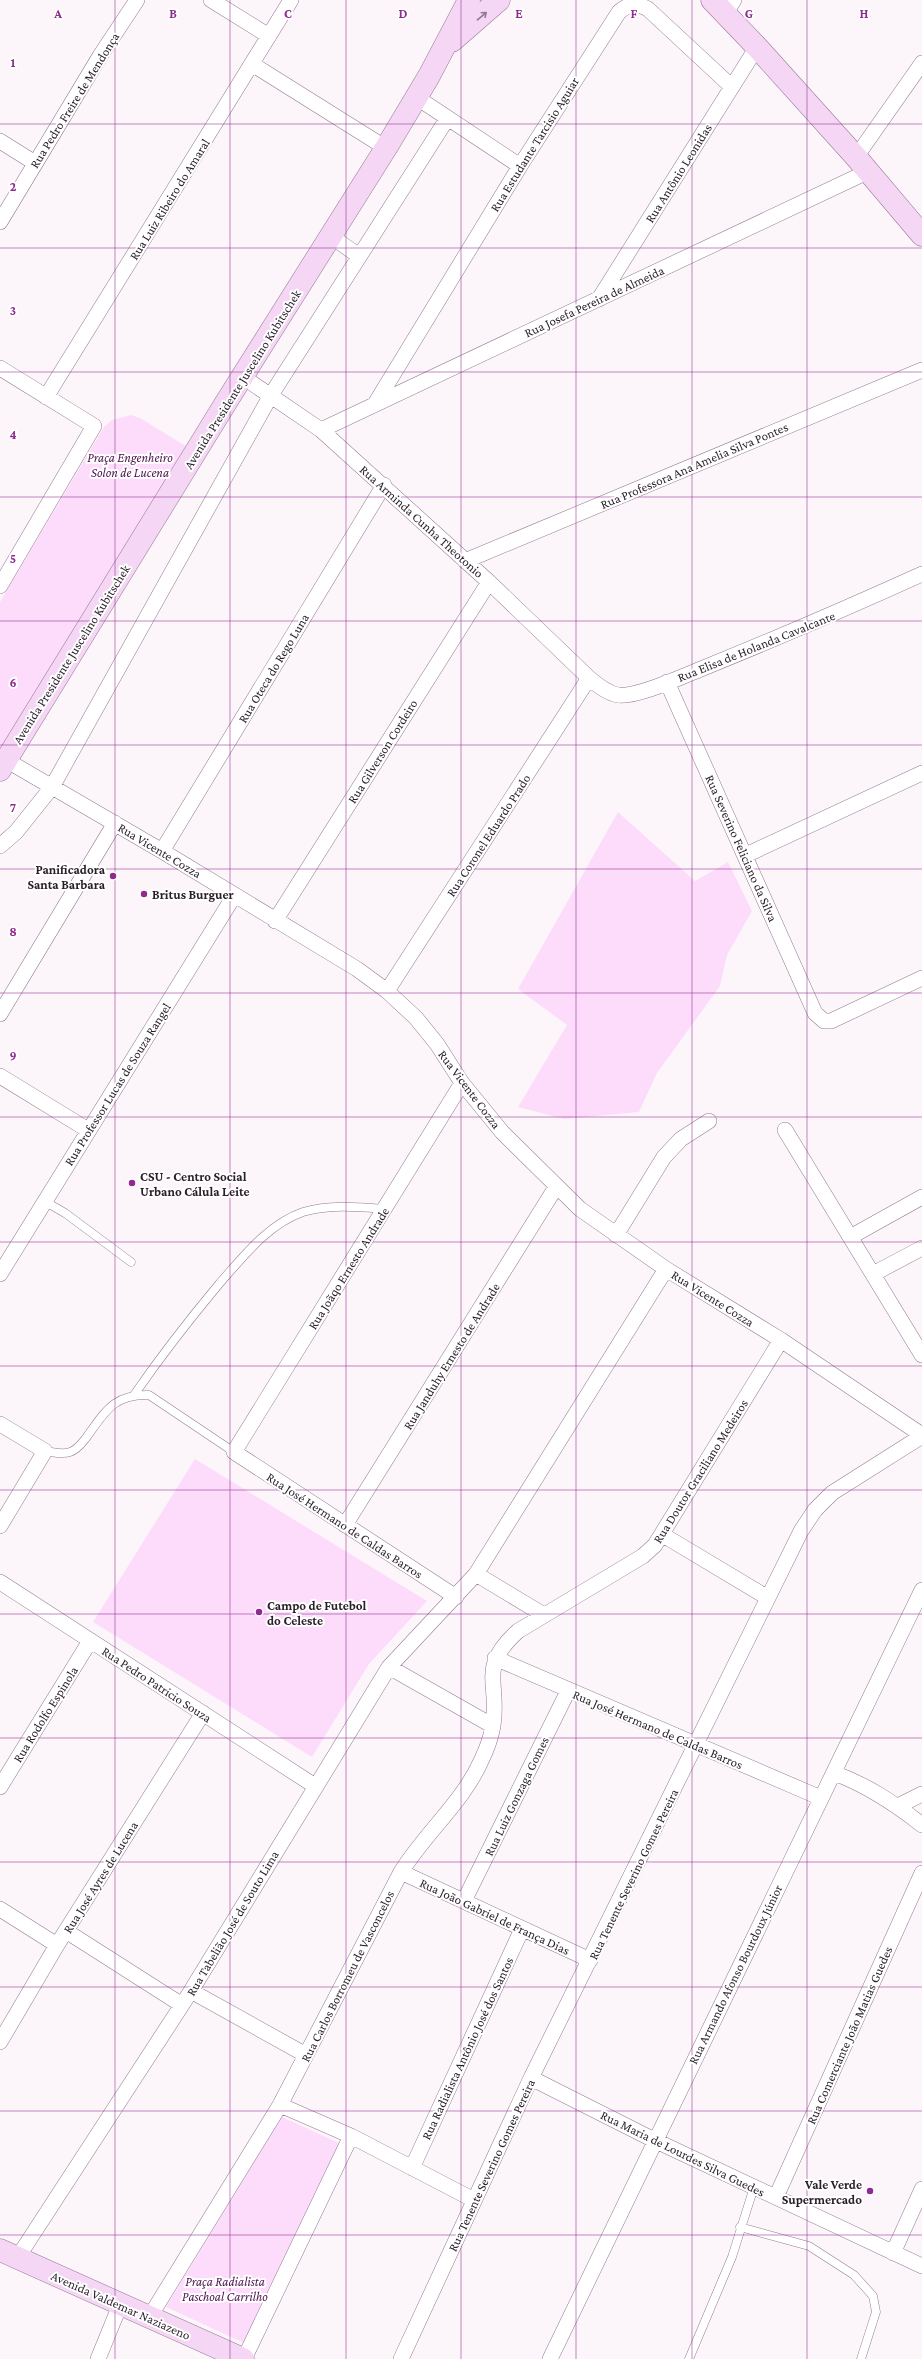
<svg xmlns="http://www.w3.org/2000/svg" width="922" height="2359" viewBox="0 0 922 2359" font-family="'Crimson Pro',serif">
<rect width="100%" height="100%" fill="#fcf6fb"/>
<path fill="#fddcfb" d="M131,415L140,418L189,448L0,754V602L104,427L112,420Z
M618,812L695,881L728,862L752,911L727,955L720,986L657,1073L639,1112L564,1119L518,1107L567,1025L518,989Z
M195,1459L427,1601L369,1664L312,1757L93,1622Z
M282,2117L339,2143L244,2343L166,2307Z"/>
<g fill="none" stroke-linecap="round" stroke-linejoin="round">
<g stroke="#937a92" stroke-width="9">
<path id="lane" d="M44,1201L65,1213L131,1262
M134,1395C161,1356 189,1320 219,1284C243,1257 268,1224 303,1212C329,1204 359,1207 385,1209
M45,1451C53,1452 62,1455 70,1452C77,1450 82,1443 86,1438C105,1412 113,1394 149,1395L234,1452
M740,2227L809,2246L854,2275L873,2296L876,2312L861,2359
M689,2359L732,2257L754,2187"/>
</g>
<g stroke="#937a92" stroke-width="16">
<path id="street" d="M211,0L269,36
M725,14L734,0
M252,64L386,148
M416,97L520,166
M0,141L35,163
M856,157L922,63
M0,222L100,56L137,0
M332,237L359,256
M599,299L757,47
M0,368L94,426L0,586
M243,377L321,430L489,582L589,678C597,685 607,693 618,695C636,698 683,676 701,669C775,639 849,607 922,574
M46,397L291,0
M375,404L520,166L619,12C630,3 635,2 648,9L732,87
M321,430L867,172
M465,561L922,370
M667,682L815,1013L824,1021H831L922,978
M6,760L162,851L357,969L387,991L416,1018L437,1044L462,1083L502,1132L580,1209L666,1269L781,1340L922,1435
M0,846L16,832L52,787L271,395L447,119
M162,851L384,485
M746,855L922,773
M275,921L489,582
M387,991L589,678
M0,1014L115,823
M0,1076L88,1130
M785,1130L922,1355
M616,1235L664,1157L681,1139L709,1121
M852,1236L922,1197
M0,1274L234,896
M873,1274L922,1248
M0,1424L45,1451L0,1526
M345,1525L556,1187
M663,1535L768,1598
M476,1574L544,1615
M0,1582L315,1786
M456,1597L234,1452L462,1083
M495,1658L821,1798
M389,1667L493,1726
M834,1773C867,1785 894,1803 922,1825
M0,1787L90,1641
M898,1806L922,1794
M401,1872L590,1960
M464,1901L568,1691
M0,1909L57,1945
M66,1931L182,2005
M191,1991L306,2055
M0,2042L57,1945L203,1713
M531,2078L654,2140L922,2266
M280,2105L351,2136L474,2200
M412,2168L522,1929
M776,2197L922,1873
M893,2253L922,2189
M18,2257L191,1991L389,1667L476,1574L666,1269
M149,2318L280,2105L401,1872C425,1833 463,1802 481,1761C486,1751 491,1737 493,1726C500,1682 477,1668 518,1631L643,1556L655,1545L781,1340
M98,2359L120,2305
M244,2359L351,2136
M401,2359L531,2078L801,1531L815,1510L832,1493L922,1436
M550,2359L922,1590"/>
</g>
<g stroke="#937a92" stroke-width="23">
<path id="secondary" d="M712,0L757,47L856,157L922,235
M452,41L499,0
M0,770L225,404L386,148L429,76L469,0
M0,2250L243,2359"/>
</g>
<use href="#lane" stroke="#fff" stroke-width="8"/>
<use href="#street" stroke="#fff" stroke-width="15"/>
<use href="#secondary" stroke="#f5d6f5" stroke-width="22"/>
</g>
<defs><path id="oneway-shaft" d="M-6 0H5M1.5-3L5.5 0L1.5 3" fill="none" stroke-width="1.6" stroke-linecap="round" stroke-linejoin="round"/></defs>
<use stroke="#8f7a8f" href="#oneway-shaft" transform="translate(482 16) rotate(-40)"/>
<path fill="none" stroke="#8e2a90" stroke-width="1" stroke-opacity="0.55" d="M115,0V2359M230,0V2359M346,0V2359M461,0V2359M576,0V2359M692,0V2359M807,0V2359M0,124H922M0,248H922M0,372H922M0,497H922M0,621H922M0,745H922M0,869H922M0,993H922M0,1117H922M0,1242H922M0,1366H922M0,1490H922M0,1614H922M0,1738H922M0,1862H922M0,1987H922M0,2111H922M0,2235H922"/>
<g fill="#8e2a90" stroke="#fff" stroke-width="1.5">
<circle cx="113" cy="876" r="4"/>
<circle cx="144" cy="894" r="4"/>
<circle cx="132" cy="1183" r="4"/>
<circle cx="259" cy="1612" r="4"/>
<circle cx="870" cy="2191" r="4"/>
</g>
<g text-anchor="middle" stroke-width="4" stroke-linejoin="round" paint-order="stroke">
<g font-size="13" fill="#291f29" stroke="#fff">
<text transform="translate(74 100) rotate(-58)" y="5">Rua Pedro Freire de Mendonça</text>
<text transform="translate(534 144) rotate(-58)" y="5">Rua Estudante Tarcisio Aguiar</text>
<text transform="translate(678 173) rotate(-58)" y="5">Rua Antônio Leonidas</text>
<text transform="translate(169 199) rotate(-58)" y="5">Rua Luiz Ribeiro do Amaral</text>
<text transform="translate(594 301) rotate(-25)" y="5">Rua Josefa Pereira de Almeida</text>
<text transform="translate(242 379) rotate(-58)" y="5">Avenida Presidente Juscelino Kubitschek</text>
<text transform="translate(694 465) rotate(-23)" y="5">Rua Professora Ana Amelia Silva Pontes</text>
<text transform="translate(422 521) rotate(42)" y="5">Rua Arminda Cunha Theotonio</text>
<text transform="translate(756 646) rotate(-22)" y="5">Rua Elisa de Holanda Cavalcante</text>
<text transform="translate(71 654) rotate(-58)" y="5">Avenida Presidente Juscelino Kubitschek</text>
<text transform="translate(273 668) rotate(-59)" y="5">Rua Oteca do Rego Luna</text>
<text transform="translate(382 751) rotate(-58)" y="5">Rua Gilverson Cordeiro</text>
<text transform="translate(488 835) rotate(-57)" y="5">Rua Coronel Eduardo Prado</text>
<text transform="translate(742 848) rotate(66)" y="5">Rua Severino Feliciano da Silva</text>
<text transform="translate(160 850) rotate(31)" y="5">Rua Vicente Cozza</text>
<text transform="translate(117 1084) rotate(-58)" y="5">Rua Professor Lucas de Souza Rangel</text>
<text transform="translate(470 1089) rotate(53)" y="5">Rua Vicente Cozza</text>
<text transform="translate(348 1268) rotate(-58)" y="5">Rua Joãqo Ernesto Andrade</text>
<text transform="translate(713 1298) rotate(32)" y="5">Rua Vicente Cozza</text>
<text transform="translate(451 1356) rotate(-58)" y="5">Rua Janduhy Ernesto de Andrade</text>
<text transform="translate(700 1471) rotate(-58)" y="5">Rua Doutor Graciliano Medeiros</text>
<text transform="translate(345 1525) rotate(33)" y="5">Rua José Hermano de Caldas Barros</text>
<text transform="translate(157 1684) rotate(33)" y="5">Rua Pedro Patricio Souza</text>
<text transform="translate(45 1714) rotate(-58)" y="5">Rua Rodolfo Espinola</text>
<text transform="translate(658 1729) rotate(23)" y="5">Rua José Hermano de Caldas Barros</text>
<text transform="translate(516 1796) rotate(-64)" y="5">Rua Luiz Gonzaga Gomes</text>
<text transform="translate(633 1874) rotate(-64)" y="5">Rua Tenente Severino Gomes Pereira</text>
<text transform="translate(100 1877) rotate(-58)" y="5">Rua José Ayres de Lucena</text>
<text transform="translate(495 1916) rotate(25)" y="5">Rua João Gabriel de França Dias</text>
<text transform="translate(232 1923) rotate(-59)" y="5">Rua Tabelião José de Souto Lima</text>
<text transform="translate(735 1974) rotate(-64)" y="5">Rua Armando Afonso Bourdoux Júnior</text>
<text transform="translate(347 1976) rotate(-63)" y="5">Rua Carlos Borromeu de Vasconcelos</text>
<text transform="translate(849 2035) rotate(-66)" y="5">Rua Comerciante João Matias Guedes</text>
<text transform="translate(467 2048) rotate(-65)" y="5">Rua Radialista Antônio José dos Santos</text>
<text transform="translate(683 2153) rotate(26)" y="5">Rua Maria de Lourdes Silva Guedes</text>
<text transform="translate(491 2165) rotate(-65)" y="5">Rua Tenente Severino Gomes Pereira</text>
<text transform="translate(121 2305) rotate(24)" y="5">Avenida Valdemar Naziazeno</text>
</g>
<g font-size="13" font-style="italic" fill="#4e124f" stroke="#fff">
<text x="130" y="462">Praça Engenheiro<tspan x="130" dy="15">Solon de Lucena</tspan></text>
<text x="225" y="2286">Praça Radialista<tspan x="225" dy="15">Paschoal Carrilho</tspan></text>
</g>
<g font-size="13" font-weight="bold" fill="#291f29" stroke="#fff" text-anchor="start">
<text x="105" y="874" text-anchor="end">Panificadora<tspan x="105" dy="15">Santa Barbara</tspan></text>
<text x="152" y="899">Britus Burguer</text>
<text x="140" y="1181">CSU - Centro Social<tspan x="140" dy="15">Urbano Cálula Leite</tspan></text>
<text x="267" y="1610">Campo de Futebol<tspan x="267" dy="15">do Celeste</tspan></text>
<text x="862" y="2189" text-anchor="end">Vale Verde<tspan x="862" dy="15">Supermercado</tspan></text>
</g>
</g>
<g font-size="13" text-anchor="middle" font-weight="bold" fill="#8e2a90" stroke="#fff" stroke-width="4" stroke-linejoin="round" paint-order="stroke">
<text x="58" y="18">A</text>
<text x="173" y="18">B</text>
<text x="288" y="18">C</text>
<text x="403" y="18">D</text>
<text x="519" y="18">E</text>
<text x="634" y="18">F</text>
<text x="749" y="18">G</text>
<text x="864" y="18">H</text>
<text x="13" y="67">1</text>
<text x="13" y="191">2</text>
<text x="13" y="315">3</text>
<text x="13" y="439">4</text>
<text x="13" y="563">5</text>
<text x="13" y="687">6</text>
<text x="13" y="812">7</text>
<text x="13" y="936">8</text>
<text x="13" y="1060">9</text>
</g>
</svg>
